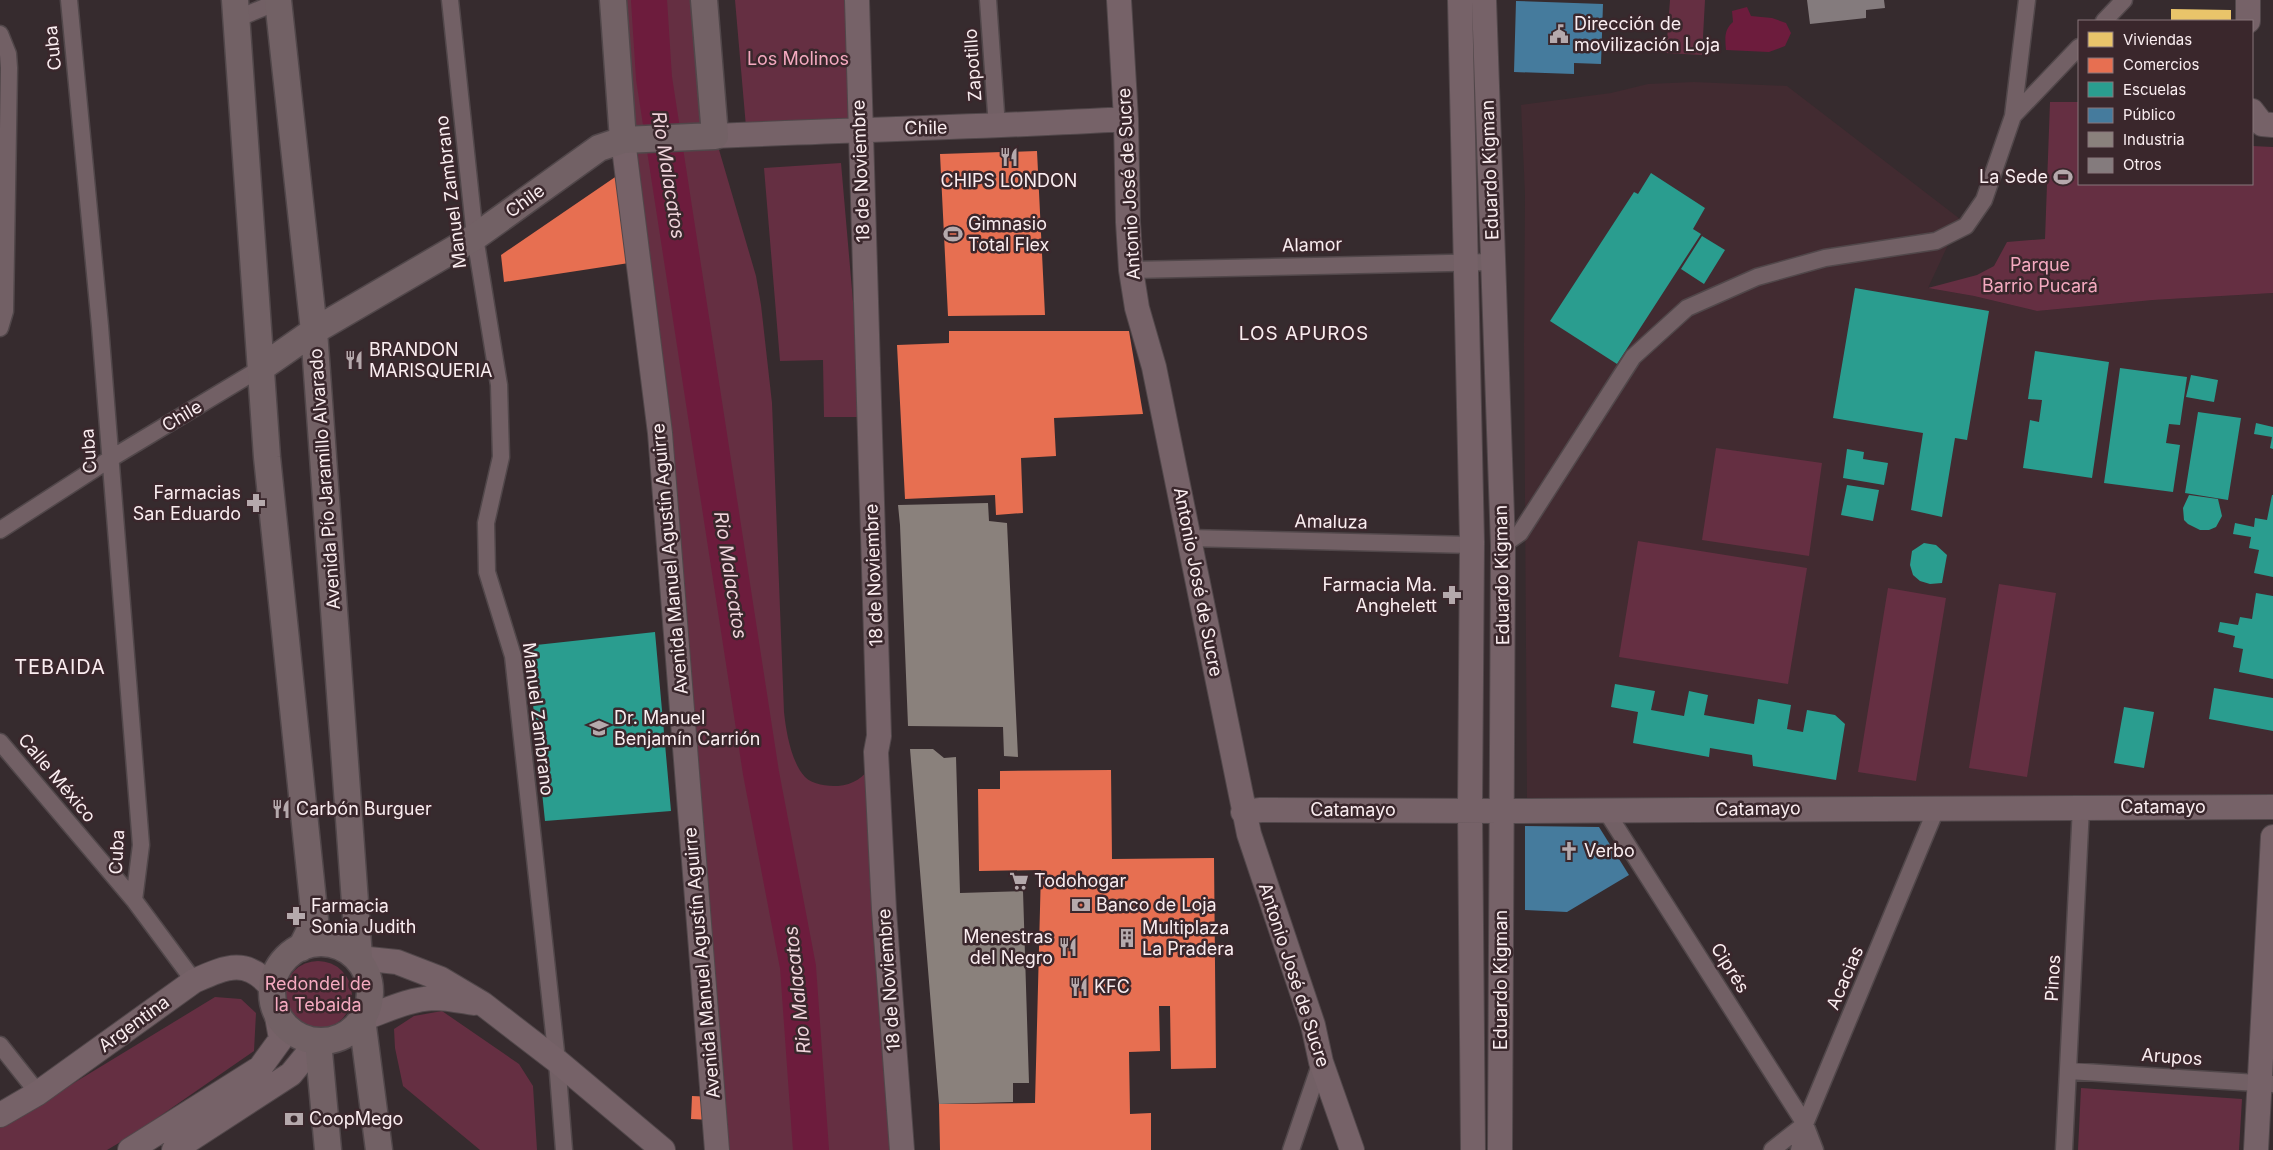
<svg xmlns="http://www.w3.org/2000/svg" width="2273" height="1150" viewBox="0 0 2273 1150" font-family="Inter,sans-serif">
<rect width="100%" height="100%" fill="#362b2e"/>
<path fill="#422b31" d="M1694,82L1787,86L1960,219L1928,288L1974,296L2037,311L2153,300L2273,293V798L1527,800L1524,345L1525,194L1521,105L1611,93L1648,84Z"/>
<path fill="#652f42" d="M613,0H704L715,136L756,276L761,305L772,403L784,712C786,731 791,762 805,777C813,785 827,786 838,786C853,785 864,777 872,765L902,1150H717Z
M735,0H853L859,122L746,127Z
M1670,0H1705L1702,55L1666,53Z
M2050,102H2079V184H2252V146L2273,147V293L2153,300L2037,311L1974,296L1928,288L1977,275L1994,266L2007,242L2045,239Z
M841,163L858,359L859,417H824L823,360L780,361L764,168Z
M1716,448L1822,463L1809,556L1702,540Z
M1638,541L1807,568L1788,684L1619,657Z
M1999,584L2056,593L2027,777L1969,768Z
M1888,588L1946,598L1916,781L1858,772Z
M284 995a34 34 0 1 1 68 0a34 34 0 1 1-68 0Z
M215,997L241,999L256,1013L254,1051L134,1134L107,1150H0V1128Z
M442,1011L519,1064L533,1086L537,1150H480L403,1086L395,1048L394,1029L414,1016Z
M2081,1088L2242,1099L2239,1150H2078Z"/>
<path fill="#6d1c3d" d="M1747,7L1751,16L1772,18L1786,23L1791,33L1785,46L1769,52L1726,50C1725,38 1724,30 1733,22L1732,11Z"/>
<path fill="#e9c46a" d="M2171,9L2231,10V21H2171Z"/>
<path fill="#e76f51" d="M1037,151L1045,315L948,316L940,154Z
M624,171L629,263L504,282L501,255Z
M949,331H1129L1143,414L1054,418L1056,456L1021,458L1023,513L996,515L995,495L905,499L897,345L949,343Z
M1111,770L1112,859L1214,858L1216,1068L1171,1069L1170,1006H1159L1160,1051L1129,1052L1130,1114L1151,1113V1150H940L939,1104L1035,1103L1041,870L979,871L978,789H1000V771Z
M692,1096L713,1097L711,1120L691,1119Z"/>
<path fill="#2a9d8f" d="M1651,173L1705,208L1693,229L1701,234L1617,364L1550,321L1634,192L1638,194Z
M1702,236L1725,250L1704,284L1681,269Z
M1855,288L1989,311L1967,440L1955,438L1942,517L1911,510L1923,433L1833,418Z
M2035,351L2109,362L2092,478L2023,468L2030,420L2039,422L2042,400L2028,399Z
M2120,368L2187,377L2180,425L2169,424L2166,443L2180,445L2173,492L2104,483Z
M2191,375L2218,380L2214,402L2186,397Z
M2198,412L2241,418L2228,500L2185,493Z
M2256,423L2273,427V449L2270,448L2272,437L2254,434Z
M1847,449L1864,452L1863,459L1888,463L1884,485L1843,478Z
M1847,485L1879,490L1873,521L1841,515Z
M2189,495L2218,499L2222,516L2216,527L2209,530H2200L2188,524L2184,520L2183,508Z
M2272,495H2273V577L2254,573L2259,550L2249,548L2251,537L2233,534L2235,523L2254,527L2255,518L2267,520Z
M1924,543L1936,545L1947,555L1942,583L1930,584L1920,581L1913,575L1910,565L1912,551Z
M2256,593L2273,596V679L2239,672L2243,649L2233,647L2235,636L2218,632L2220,622L2238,625L2240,617L2252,619Z
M655,632L671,811L545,821L527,646Z
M1615,684L1655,691L1651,710L1684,716L1689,691L1708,695L1704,715L1754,724L1758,699L1791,705L1787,729L1803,732L1807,710L1835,715L1845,724L1836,780L1753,766L1752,755L1710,748L1709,757L1633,743L1638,712L1611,707Z
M2214,688L2273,698V731L2209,719Z
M2124,707L2154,712L2144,768L2114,763Z"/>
<path fill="#457b9d" d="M1516,1L1603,4L1601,64L1574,63V74L1514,72Z
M1525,826L1599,827L1629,875L1567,912L1525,910Z"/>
<path fill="#8a817c" d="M988,503L989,521L1007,523L1018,757L1004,756L1003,727L908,726L900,525L898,505Z
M910,749H933L944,758L956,757L960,893L1023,891L1029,1083H1013V1102L939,1104Z"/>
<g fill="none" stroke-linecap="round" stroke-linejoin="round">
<path stroke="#6d1c3d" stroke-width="36" d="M649,0L654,78L761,773L798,967L811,1150"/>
</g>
<path fill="#847b7d" d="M1807,0H1884L1885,8L1866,10V18L1810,24Z"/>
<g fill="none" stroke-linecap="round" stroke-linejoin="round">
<g stroke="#51474a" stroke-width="19">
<path id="street" d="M69,0L100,326L141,845L134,900
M450,0L475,237L499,385L501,457L486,523L487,572L513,656L557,1061L564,1150
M988,0L997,127
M236,19L282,0
M2104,21L2124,0
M0,34L8,54L9,68L5,311L0,328
M2013,116L2079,47
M1131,270L1493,262
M0,530L110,459L261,368
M1188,538L1472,545
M1503,545L1520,533L1633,357L1687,308L1757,277L1825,258L1936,241L1966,226L1984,200L2013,116L2027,0
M0,742L134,900L194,981
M1606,811L1805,1124L1815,1150
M0,1045L38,1093
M2069,1071L2273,1084
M1291,1150L1321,1062
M1772,1150L1805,1124L1937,807
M1799,1150L1805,1124
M2064,1150L2081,807"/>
</g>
<g stroke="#51474a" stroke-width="26">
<path id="secondary" d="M857,0L879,736L876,752L884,910L902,1150
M1119,0L1126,119L1128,222L1131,270L1137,308L1154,367L1249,834L1313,1025L1321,1062L1352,1150
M1460,0L1472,542L1470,811L1473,1150
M1484,0L1503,545L1500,1150
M2248,21V0
M2252,111L2262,124L2273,125
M715,136C852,130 989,127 1126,119
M623,140L660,433L717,1150
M1243,812L1261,810L1502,811L2273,807
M359,958L397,962L441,979L483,1004L557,1061L663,1150
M362,1019C385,1011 409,999 434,998C447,998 461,1001 474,1003
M0,1115L38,1093L194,981C226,967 247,957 272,988
M130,1150L260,1068L281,1039L276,1011
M174,1150L291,1074L318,1041
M2256,1150L2273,837"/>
</g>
<g stroke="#51474a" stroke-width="29">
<path id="primary" d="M235,0L267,457L315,920L301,948
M278,0L314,331L359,958
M613,0L623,140
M261,368L314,331L475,237L599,148L623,140L715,136L704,0
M272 992a49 49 0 1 1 98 0a49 49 0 1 1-98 0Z
M362,1019L379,1150
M318,1041L328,1150"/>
</g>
<use href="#street" stroke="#726065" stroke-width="16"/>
<use href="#secondary" stroke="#766268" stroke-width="24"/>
<use href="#primary" stroke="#726165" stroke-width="26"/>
</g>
<defs>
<g id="civic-bare" transform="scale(1.5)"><path d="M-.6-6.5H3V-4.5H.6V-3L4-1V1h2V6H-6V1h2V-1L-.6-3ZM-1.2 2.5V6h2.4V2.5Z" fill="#b5a9ac" stroke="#3a272c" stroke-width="2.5" paint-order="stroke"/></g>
<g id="restaurant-bare" transform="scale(1.5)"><path d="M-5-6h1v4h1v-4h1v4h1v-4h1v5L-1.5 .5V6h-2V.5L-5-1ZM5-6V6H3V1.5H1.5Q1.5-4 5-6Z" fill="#b5a9ac" stroke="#3a272c" stroke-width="2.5" paint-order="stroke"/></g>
<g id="stadium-bare" transform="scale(1.5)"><path d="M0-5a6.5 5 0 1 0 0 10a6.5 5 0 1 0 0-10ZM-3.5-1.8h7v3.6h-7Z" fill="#b5a9ac" stroke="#3a272c" stroke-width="2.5" paint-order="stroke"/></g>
<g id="pharmacy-bare" transform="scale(1.5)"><path d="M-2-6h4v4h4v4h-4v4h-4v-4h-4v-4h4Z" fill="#b5a9ac" stroke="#3a272c" stroke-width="2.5" paint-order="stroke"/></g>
<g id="school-bare" transform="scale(1.5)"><path d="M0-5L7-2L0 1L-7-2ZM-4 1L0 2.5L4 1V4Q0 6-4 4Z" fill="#b5a9ac" stroke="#3a272c" stroke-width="2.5" paint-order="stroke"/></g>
<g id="church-bare" transform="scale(1.5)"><path d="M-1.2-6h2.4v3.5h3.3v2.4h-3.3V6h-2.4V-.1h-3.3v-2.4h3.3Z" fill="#b5a9ac" stroke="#3a272c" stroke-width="2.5" paint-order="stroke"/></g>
<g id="supermarket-bare" transform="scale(1.5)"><path d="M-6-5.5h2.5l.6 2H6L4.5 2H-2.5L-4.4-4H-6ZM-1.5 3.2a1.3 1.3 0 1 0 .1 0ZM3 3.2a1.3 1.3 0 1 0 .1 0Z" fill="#b5a9ac" stroke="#3a272c" stroke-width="2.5" paint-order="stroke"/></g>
<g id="bank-bare" transform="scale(1.5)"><path d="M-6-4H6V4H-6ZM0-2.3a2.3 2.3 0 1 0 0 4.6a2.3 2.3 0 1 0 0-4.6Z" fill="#b5a9ac" stroke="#3a272c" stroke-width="2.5" paint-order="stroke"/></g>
<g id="building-bare" transform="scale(1.5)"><path d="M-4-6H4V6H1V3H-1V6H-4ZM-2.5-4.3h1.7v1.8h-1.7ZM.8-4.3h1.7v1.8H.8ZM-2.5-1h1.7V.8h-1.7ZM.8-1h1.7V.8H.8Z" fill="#b5a9ac" stroke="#3a272c" stroke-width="2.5" paint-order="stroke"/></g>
</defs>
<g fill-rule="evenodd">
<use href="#civic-bare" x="1559" y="34"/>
<use href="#restaurant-bare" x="1009" y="157"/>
<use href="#stadium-bare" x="2063" y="177"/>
<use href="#stadium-bare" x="953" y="234"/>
<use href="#restaurant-bare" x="354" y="360"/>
<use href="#pharmacy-bare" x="256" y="503"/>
<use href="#pharmacy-bare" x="1452" y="595"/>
<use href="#school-bare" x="599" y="728"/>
<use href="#restaurant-bare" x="281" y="809"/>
<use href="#church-bare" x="1569" y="851"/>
<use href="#supermarket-bare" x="1019" y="881"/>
<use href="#bank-bare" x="1081" y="905"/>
<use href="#pharmacy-bare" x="296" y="916"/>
<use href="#building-bare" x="1127" y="938"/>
<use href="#restaurant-bare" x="1068" y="947"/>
<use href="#restaurant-bare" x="1079" y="987"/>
<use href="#bank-bare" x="294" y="1119"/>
</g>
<g text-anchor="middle" stroke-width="5" stroke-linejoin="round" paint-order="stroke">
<g font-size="18" fill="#faedf0" stroke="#3a272c" text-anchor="start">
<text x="1574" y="30">Dirección de<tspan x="1574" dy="21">movilización Loja</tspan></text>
<text x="2048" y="183" text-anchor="end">La Sede</text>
<text x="1009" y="187" text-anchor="middle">CHIPS LONDON</text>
<text x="968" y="230">Gimnasio<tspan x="968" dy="21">Total Flex</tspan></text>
<text x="369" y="356">BRANDON<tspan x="369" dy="21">MARISQUERIA</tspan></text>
<text x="241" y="499" text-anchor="end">Farmacias<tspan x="241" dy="21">San Eduardo</tspan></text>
<text x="1437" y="591" text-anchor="end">Farmacia Ma.<tspan x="1437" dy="21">Anghelett</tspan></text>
<text x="614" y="724">Dr. Manuel<tspan x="614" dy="21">Benjamín Carrión</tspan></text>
<text x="296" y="815">Carbón Burguer</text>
<text x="1584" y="857">Verbo</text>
<text x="1034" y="887">Todohogar</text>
<text x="1096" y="911">Banco de Loja</text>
<text x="311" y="912">Farmacia<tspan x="311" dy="21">Sonia Judith</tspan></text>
<text x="1142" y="934">Multiplaza<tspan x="1142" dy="21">La Pradera</tspan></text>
<text x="1053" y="943" text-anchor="end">Menestras<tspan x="1053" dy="21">del Negro</tspan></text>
<text x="1094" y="993">KFC</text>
<text x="309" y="1125">CoopMego</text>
</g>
<g font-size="18" fill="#faedf0" stroke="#3a272c">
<text transform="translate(53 48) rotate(-96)" y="6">Cuba</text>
<text transform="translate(973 65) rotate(-94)" y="6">Zapotillo</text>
<text transform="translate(926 128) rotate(-1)" y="6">Chile</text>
<text transform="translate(1490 170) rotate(-92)" y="6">Eduardo Kigman</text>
<text transform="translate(861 171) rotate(-92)" y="6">18 de Noviembre</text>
<text transform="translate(1129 184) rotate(-93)" y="6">Antonio José de Sucre</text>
<text transform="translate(451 192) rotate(-97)" y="6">Manuel Zambrano</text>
<text transform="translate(525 201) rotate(-36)" y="6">Chile</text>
<text transform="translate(1312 245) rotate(-1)" y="6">Alamor</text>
<text transform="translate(182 416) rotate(-31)" y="6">Chile</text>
<text transform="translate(89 451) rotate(-94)" y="6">Cuba</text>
<text transform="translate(325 479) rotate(-94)" y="6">Avenida Pío Jaramillo Alvarado</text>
<text transform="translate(1331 522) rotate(1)" y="6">Amaluza</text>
<text transform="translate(670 559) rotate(-95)" y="6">Avenida Manuel Agustín Aguirre</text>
<text transform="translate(874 575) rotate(-92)" y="6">18 de Noviembre</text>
<text transform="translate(1502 575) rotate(-91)" y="6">Eduardo Kigman</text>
<text transform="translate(1198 582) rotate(79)" y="6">Antonio José de Sucre</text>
<text transform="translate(538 719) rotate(83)" y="6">Manuel Zambrano</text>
<text transform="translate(57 778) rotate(50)" y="6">Calle México</text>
<text x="2163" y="813">Catamayo</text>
<text transform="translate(1758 809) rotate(-1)" y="6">Catamayo</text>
<text x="1353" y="816">Catamayo</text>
<text transform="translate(117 852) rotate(-87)" y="6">Cuba</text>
<text transform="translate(702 963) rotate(-95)" y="6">Avenida Manuel Agustín Aguirre</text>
<text transform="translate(1730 968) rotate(58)" y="6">Ciprés</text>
<text transform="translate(1294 975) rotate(72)" y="6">Antonio José de Sucre</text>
<text transform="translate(1845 978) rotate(-67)" y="6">Acacias</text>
<text transform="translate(2053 978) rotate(-87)" y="6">Pinos</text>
<text transform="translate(889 980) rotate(-94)" y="6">18 de Noviembre</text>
<text transform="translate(1501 980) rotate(-90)" y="6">Eduardo Kigman</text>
<text transform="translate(134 1024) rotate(-36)" y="6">Argentina</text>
<text transform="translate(2172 1057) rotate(4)" y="6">Arupos</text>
</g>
<g font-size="18" fill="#f5aac0" stroke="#3a272c">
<text x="798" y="65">Los Molinos</text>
<text x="2040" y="271">Parque<tspan x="2040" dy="21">Barrio Pucará</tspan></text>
<text x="318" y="990">Redondel de<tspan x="318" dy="21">la Tebaida</tspan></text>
</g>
<g font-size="19" font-style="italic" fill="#efd4db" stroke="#3a272c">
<text transform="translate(669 175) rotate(81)" y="7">Rio Malacatos</text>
<text transform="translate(731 575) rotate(81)" y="7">Rio Malacatos</text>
<text transform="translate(797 990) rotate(-96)" y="7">Rio Malacatos</text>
</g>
<g font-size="19" letter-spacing="1" fill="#faedf0" stroke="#3a272c">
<text x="1304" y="340">LOS APUROS</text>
</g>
<g font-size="20" letter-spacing="1" fill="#faedf0" stroke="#3a272c">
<text x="60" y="674">TEBAIDA</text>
</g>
</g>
<rect x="2078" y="20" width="175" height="165" fill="#3a272c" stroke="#87767a"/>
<rect x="2088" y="32" width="25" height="15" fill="#e9c46a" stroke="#87767a"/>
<text x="2123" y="45" font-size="15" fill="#faedf0">Viviendas</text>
<rect x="2088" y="58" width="25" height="15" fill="#e76f51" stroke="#87767a"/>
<text x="2123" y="70" font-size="15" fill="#faedf0">Comercios</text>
<rect x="2088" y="82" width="25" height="15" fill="#2a9d8f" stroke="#87767a"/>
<text x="2123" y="95" font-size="15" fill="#faedf0">Escuelas</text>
<rect x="2088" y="108" width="25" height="15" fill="#457b9d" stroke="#87767a"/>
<text x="2123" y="120" font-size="15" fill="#faedf0">Público</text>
<rect x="2088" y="132" width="25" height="15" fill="#8a817c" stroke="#87767a"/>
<text x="2123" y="145" font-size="15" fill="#faedf0">Industria</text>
<rect x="2088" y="158" width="25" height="15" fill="#847b7d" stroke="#87767a"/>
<text x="2123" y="170" font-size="15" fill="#faedf0">Otros</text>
</svg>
